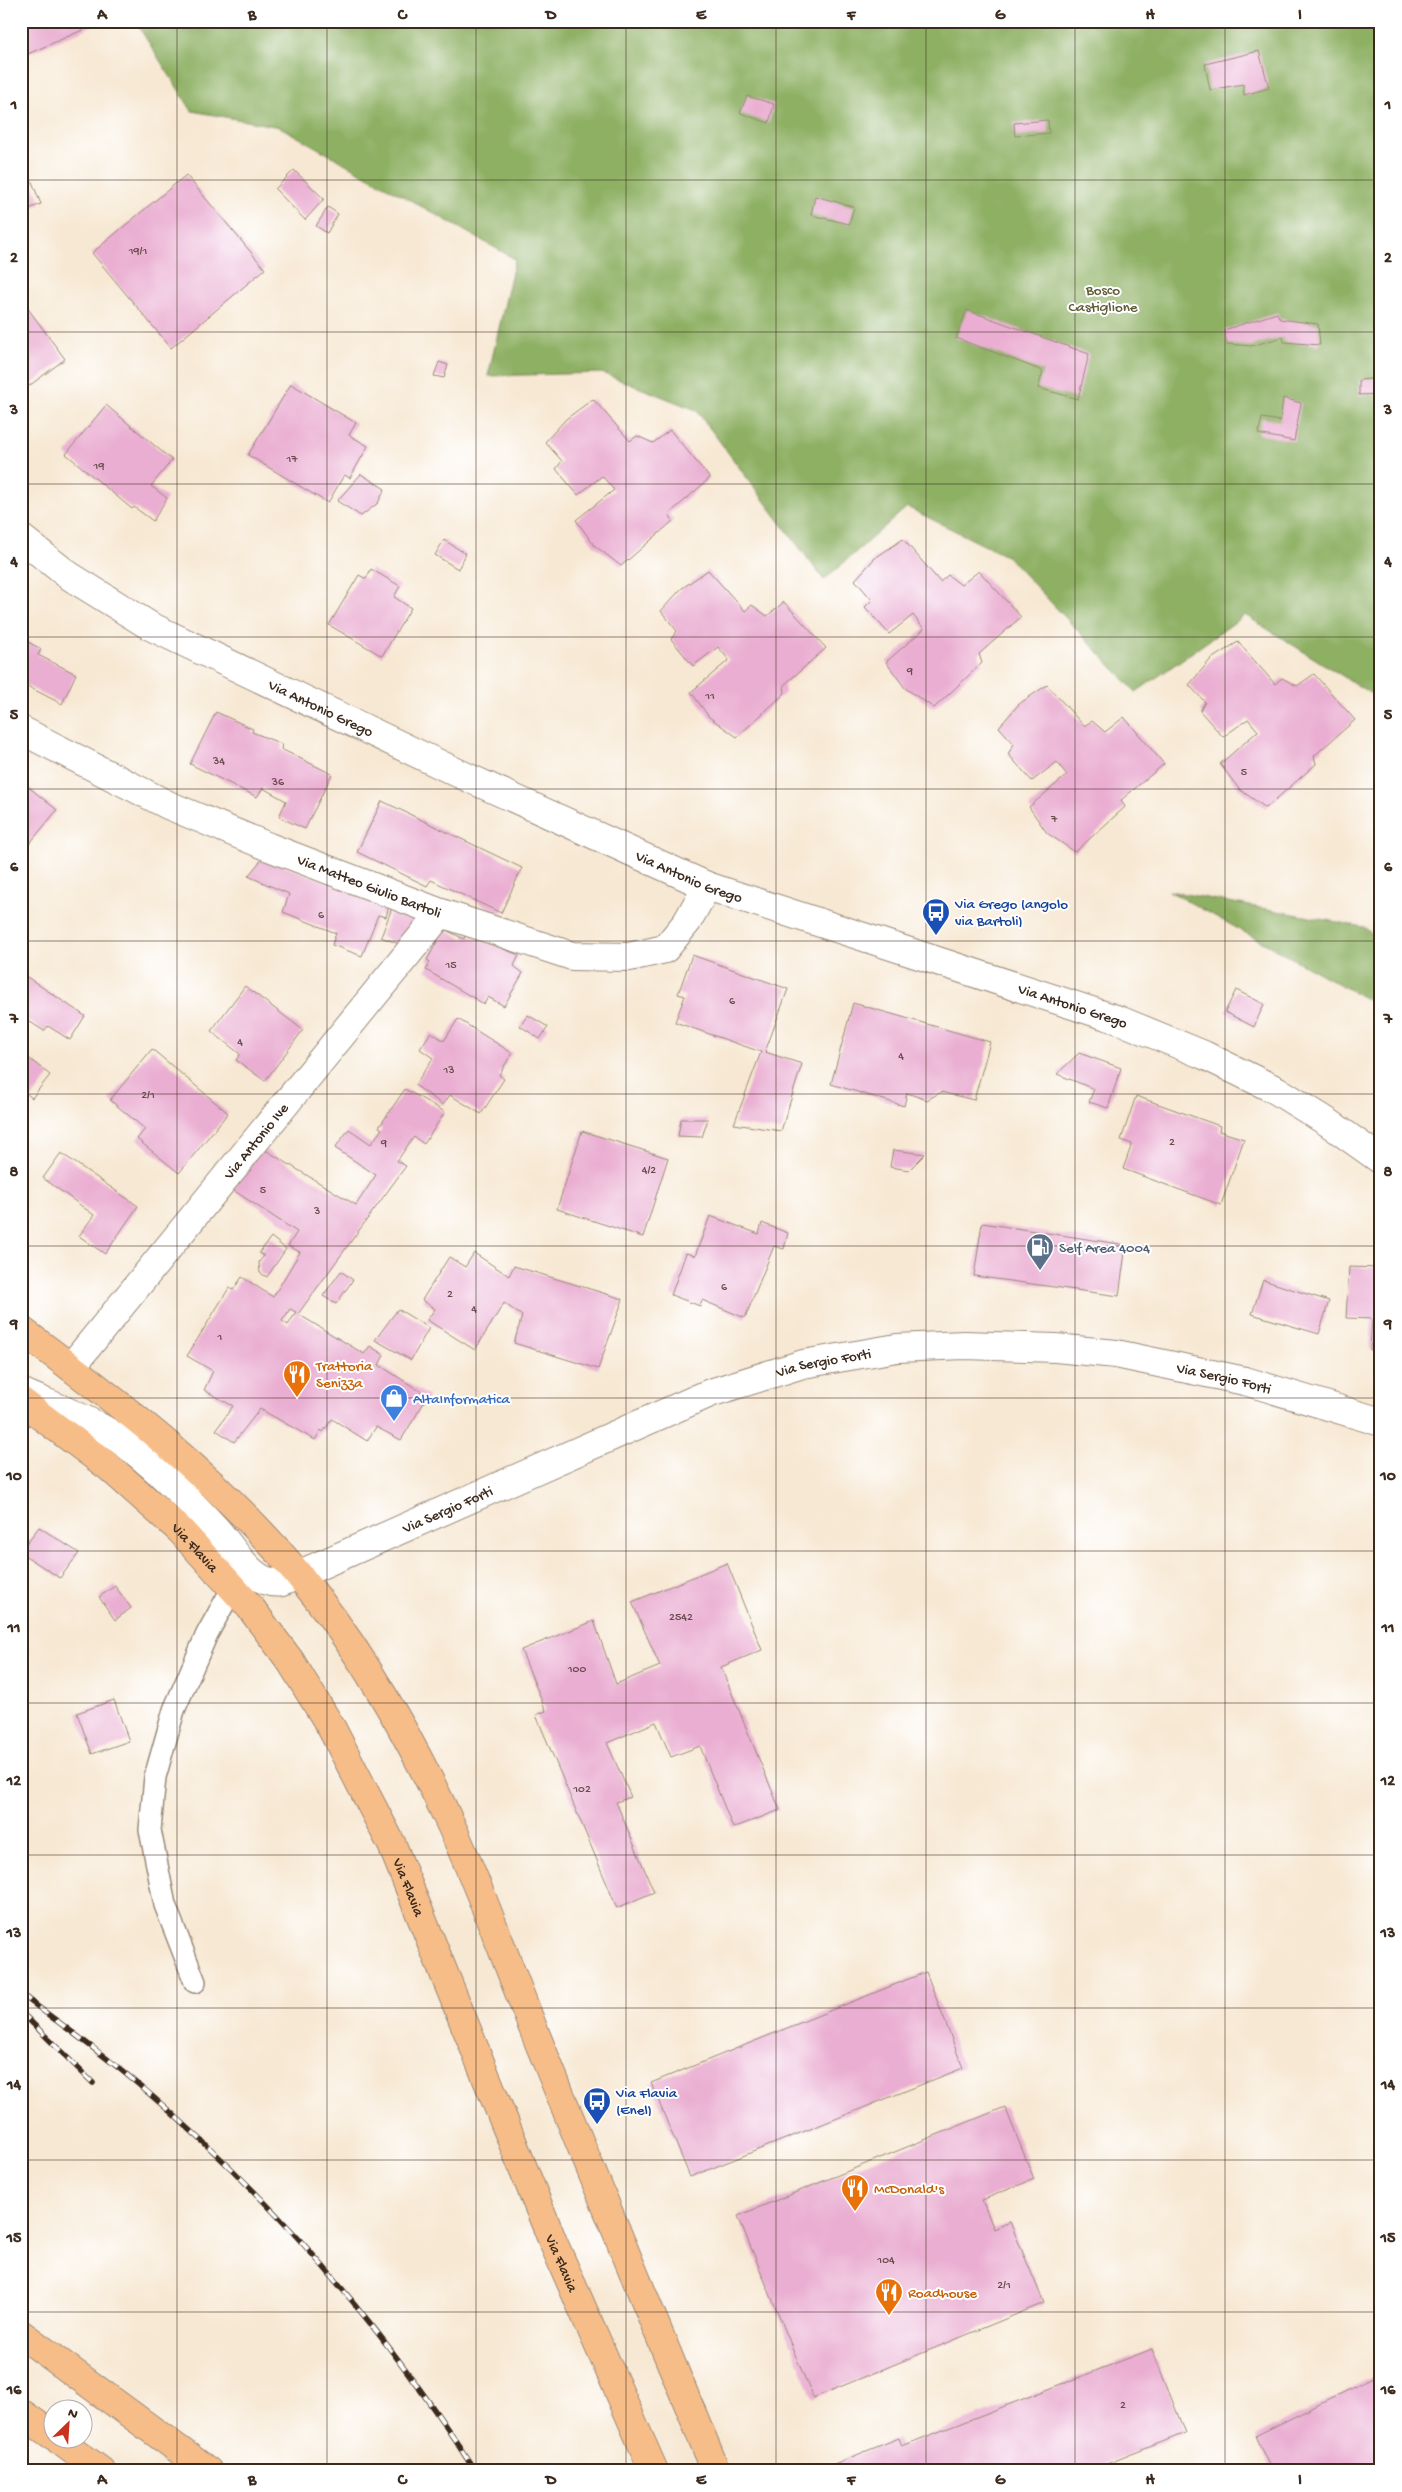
<svg xmlns="http://www.w3.org/2000/svg" width="1402" height="2492" viewBox="0 0 1402 2492" font-family="'Gochi Hand',sans-serif">
<rect width="100%" height="100%" fill="#fff"/>
<filter id="ink" filterUnits="userSpaceOnUse"><feTurbulence type="fractalNoise" baseFrequency=".02" numOctaves="2"/><feDisplacementMap in="SourceGraphic" scale="10" xChannelSelector="R" yChannelSelector="G"/><feConvolveMatrix kernelMatrix="1 2 1 2 8 2 1 2 1" color-interpolation-filters="sRGB"/></filter>
<filter id="wash" filterUnits="userSpaceOnUse"><feTurbulence type="fractalNoise" baseFrequency=".0096" numOctaves="4" result="noise"/><feDisplacementMap in="SourceGraphic" scale="20" xChannelSelector="R" yChannelSelector="G"/><feGaussianBlur stdDeviation="1.12" result="paint"/><feColorMatrix in="noise" values="0 0 0 0 0 0 0 0 0 0 0 0 0 0 0 0 0 1.4 0 .05"/><feComposite in="paint" operator="in"/></filter>
<g filter="url(#wash)">
<rect width="100%" height="100%" fill="#f7e8d3"/>
<path fill="#8eb063" stroke="#646d40" d="M135,21H1381V700L1245,615L1136,692L1008,557L907,507L824,580L696,410L602,373L488,376L515,259L280,127L192,111Z
M1169,891L1364,927L1381,942V1007Z"/>
<g id="blocks">
<path fill="#eaaed2" fill-rule="evenodd" d="M21,21H103L21,57Z
M1259,51L1269,88L1244,95L1243,84L1210,90L1205,64Z
M747,96L774,104L769,123L740,113Z
M1048,120L1049,133L1015,136L1014,123Z
M21,155L41,204L21,212Z
M294,170L324,199L305,220L275,189Z
M186,175L265,269L171,348L92,253Z
M815,196L854,207L849,224L811,215Z
M328,207L338,214L327,233L316,226Z
M21,299L65,359L21,392Z
M967,310L1089,354L1078,399L1038,388L1043,371L956,338Z
M1277,313L1280,319L1318,324L1320,345L1284,342L1283,337L1251,346L1227,344L1224,330Z
M439,362L448,365L444,378L434,376Z
M1381,378V394L1359,395V380Z
M291,384L356,423L349,435L368,446L350,478L344,475L328,503L248,455Z
M1283,398L1301,403L1294,441L1258,434L1262,418L1280,421Z
M593,399L630,441L637,436L653,443L670,430L710,478L669,514L673,521L621,566L594,545L576,520L614,490L602,476L578,495L556,469L562,461L545,442L566,419Z
M106,405L172,460L151,486L167,498L153,521L134,507L132,509L66,454Z
M361,474L385,489L378,503L361,516L337,501Z
M903,539L940,582L948,575L961,585L979,571L1021,617L979,654L982,663L934,708L905,688L886,662L924,629L913,615L889,634L865,607L872,600L855,580L875,558Z
M444,540L466,554L458,569L435,555Z
M371,569L400,586L394,597L411,608L382,656L329,625L359,575L366,579Z
M708,570L745,611L752,605L767,616L784,602L826,648L784,685L785,693L737,737L709,717L691,692L729,660L718,647L693,666L671,639L677,631L661,611L681,589Z
M21,638L41,649L38,655L76,674L62,704L21,683Z
M1238,642L1275,684L1282,678L1297,686L1314,674L1355,720L1314,756L1316,764L1266,808L1239,789L1220,764L1258,731L1248,719L1223,737L1200,711L1205,702L1189,685L1211,659Z
M1047,685L1084,726L1092,721L1105,732L1124,717L1164,764L1121,800L1125,807L1075,852L1047,833L1029,807L1067,775L1057,762L1032,781L1008,754L1014,744L999,727L1019,704Z
M216,712L253,729L252,732L282,744L281,749L332,774L305,829L279,817L286,801L263,788L257,797L190,764Z
M21,781L57,810L21,854Z
M382,801L522,868L501,913L431,880L427,886L357,852Z
M263,858L389,905L386,917L378,915L362,956L332,945L336,933L283,912L289,894L248,876Z
M392,908L421,918L399,944L381,937Z
M444,929L464,939L465,934L519,955L514,966L523,973L504,1006L488,997L484,1004L426,970L430,962L427,960Z
M692,955L788,989L765,1052L802,1064L781,1131L734,1124L761,1052L675,1022L685,996L678,994Z
M21,973L85,1016L70,1040L48,1026L44,1031L21,1016Z
M245,986L303,1030L265,1081L236,1060L240,1054L211,1031Z
M1236,990L1264,1004L1254,1027L1225,1012Z
M853,1003L990,1042L974,1100L941,1092L927,1100L907,1093L904,1106L831,1084Z
M528,1015L548,1027L540,1039L520,1026Z
M458,1019L512,1053L499,1075L504,1079L481,1114L450,1095L443,1105L415,1085L433,1058L420,1049L431,1032L444,1041Z
M152,1049L228,1113L179,1173L137,1139L145,1129L110,1100Z
M21,1052L50,1075L32,1098L21,1089Z
M1079,1053L1121,1068L1108,1108L1089,1102L1094,1089L1057,1074Z
M405,1089L445,1112L424,1144L414,1137L408,1145L397,1161L406,1166L298,1314L364,1354L370,1346L384,1355L379,1365L428,1396L401,1440L376,1427L367,1441L332,1419L323,1432L321,1430L315,1440L260,1409L234,1442L216,1430L233,1406L204,1390L213,1371L187,1356L229,1288L233,1290L242,1277L273,1297L300,1252L288,1246L297,1232L233,1190L262,1148L356,1205L376,1175L335,1148L349,1129L371,1144L382,1129L379,1127ZM290,1309L296,1312L288,1325L282,1321Z
M1136,1096L1220,1126L1219,1131L1244,1139L1221,1205L1123,1169L1132,1144L1121,1140Z
M681,1119H708L702,1137L678,1136Z
M582,1131L668,1158L643,1237L557,1209Z
M893,1150L925,1154L909,1170L890,1167Z
M61,1153L138,1206L105,1254L79,1236L94,1215L43,1178Z
M710,1216L759,1234L762,1223L788,1233L784,1249L774,1246L745,1318L702,1300L700,1306L671,1295L686,1253L695,1256Z
M982,1223L1126,1245L1119,1296L974,1276Z
M271,1237L286,1249L267,1277L260,1273L259,1262L264,1256L259,1253Z
M474,1253L509,1276L514,1266L623,1299L598,1369L514,1343L522,1316L504,1303L475,1350L427,1320L435,1309L422,1300L449,1257L465,1267Z
M1349,1267L1381,1268V1350H1370L1372,1319L1346,1318Z
M341,1271L353,1280L336,1304L323,1296Z
M1263,1280L1329,1301L1319,1334L1252,1314Z
M398,1309L429,1328L411,1360L375,1340Z
M39,1527L79,1553L60,1578L21,1553V1550Z
M727,1563L762,1650L721,1667L780,1810L733,1828L700,1746L671,1757L656,1722L607,1743L631,1797L616,1802L654,1892L617,1908L536,1715L546,1711L521,1650L594,1621L616,1684L660,1666L632,1602Z
M115,1586L131,1608L115,1620L99,1597Z
M114,1700L129,1741L92,1754L77,1713Z
M926,1972L963,2068L690,2177L651,2083Z
M1005,2107L1034,2179L982,2200L994,2229L1010,2222L1044,2303L813,2398L738,2216Z
M1152,2349L1185,2433L1089,2471H836L834,2464L899,2438L902,2446Z
M1381,2374V2471H1272L1255,2436Z"/>
</g>
</g>
<g filter="url(#ink)">
<use href="#blocks" fill-opacity="0" stroke="#998978" stroke-width="1"/>
<g fill="none" stroke-linecap="round" stroke-linejoin="round">
<g stroke="#998978" stroke-width="24">
<path id="lane" d="M195,1982L165,1905L150,1830L155,1777L174,1710L207,1634L232,1589"/>
</g>
<g stroke="#998978" stroke-width="30">
<g id="street">
<path id="s1" d="M21,538L68,575L150,626L458,773L707,886L1119,1020L1204,1055L1276,1090L1329,1123L1381,1160"/>
<path id="s2" d="M21,730L168,805L269,847L441,913L572,956L629,957L665,949L687,922L707,886"/>
<path id="s3" d="M71,1367L441,913"/>
<path id="s4" d="M21,1392C50,1405 80,1415 108,1432C144,1454 186,1497 215,1528C232,1546 253,1588 282,1582L710,1393L803,1364L897,1348L964,1345L1056,1348L1116,1354L1245,1381L1381,1422"/>
</g>
</g>
<g stroke="#998978" stroke-width="30">
<g id="primary">
<path d="M21,1330C120,1403 218,1479 298,1574C360,1648 410,1737 451,1825C481,1891 506,1960 533,2028C593,2176 654,2323 716,2471"/>
<path id="s5" d="M21,1401L109,1467L180,1530L250,1607L291,1662L331,1727L392,1845L553,2242L654,2471"/>
</g>
</g>
<g stroke="#998978" stroke-width="30">
<path id="highway" d="M21,2334L208,2471
M21,2413L52,2435
M59,2440L101,2471"/>
</g>
<use href="#lane" stroke="#fff" stroke-width="21"/>
<use href="#street" stroke="#fff" stroke-width="28"/>
<use href="#primary" stroke="#f7bd88" stroke-width="28"/>
<use href="#highway" stroke="#f7bd88" stroke-width="28"/>
<g stroke="#3b2a1e" stroke-width="5.5">
<path id="rail" d="M21,1994C60,2024 101,2052 138,2084C270,2195 383,2326 475,2471
M21,2012L93,2083"/>
</g>
<use href="#rail" stroke="#fff" stroke-width="4" stroke-dasharray="11" stroke-linecap="butt"/>
</g>
</g>
<path fill="none" stroke="#3b2a1e" stroke-width="1" stroke-opacity="0.55" d="M177,21V2471M327,21V2471M476,21V2471M626,21V2471M776,21V2471M926,21V2471M1075,21V2471M1225,21V2471M21,180H1381M21,332H1381M21,484H1381M21,637H1381M21,789H1381M21,941H1381M21,1094H1381M21,1246H1381M21,1398H1381M21,1551H1381M21,1703H1381M21,1855H1381M21,2008H1381M21,2160H1381M21,2312H1381"/>
<defs>
<g id="bus-pin" transform="scale(1.4375)"><path d="M0 17L-7.5 6A9.5 9.5 0 1 1 7.5 6Z" fill="#1a4fb4" stroke="#fff"/><path d="M-5-6H5V4H4V6H2V4H-2V6H-4V4H-5ZM-3.5-4V0h7V-4ZM-3.5 1.2v1.5H-2V1.2ZM2 1.2v1.5H3.5V1.2Z" fill="#fff"/></g>
<g id="fuel-pin" transform="scale(1.4375)"><path d="M0 17L-7.5 6A9.5 9.5 0 1 1 7.5 6Z" fill="#5c6f8a" stroke="#fff"/><path d="M-5.5-6h7V0h2V4h1.3V-2.5L3-4.5l.8-.8L6-3V5H2.5V1h-1V6h-7ZM-4.2-4.7v3.2H.2V-4.7Z" fill="#fff"/></g>
<g id="restaurant-pin" transform="scale(1.4375)"><path d="M0 17L-7.5 6A9.5 9.5 0 1 1 7.5 6Z" fill="#e8710a" stroke="#fff"/><path d="M-5-6h1v4h1v-4h1v4h1v-4h1v5L-1.5 .5V6h-2V.5L-5-1ZM5-6V6H3V1.5H1.5Q1.5-4 5-6Z" fill="#fff"/></g>
<g id="shop-pin" transform="scale(1.4375)"><path d="M0 17L-7.5 6A9.5 9.5 0 1 1 7.5 6Z" fill="#3f7fe0" stroke="#fff"/><path d="M-5-2.5h2.3a2.7 3.5 0 0 1 5.4 0H5L5.5 6h-11ZM-1.5-2.5h3a1.5 2.3 0 0 0-3 0Z" fill="#fff"/></g>
</defs>
<g fill-rule="evenodd">
<use href="#bus-pin" x="936" y="912"/>
<use href="#fuel-pin" x="1040" y="1247"/>
<use href="#restaurant-pin" x="297" y="1374"/>
<use href="#shop-pin" x="394" y="1398"/>
<use href="#bus-pin" x="597" y="2101"/>
<use href="#restaurant-pin" x="855" y="2188"/>
<use href="#restaurant-pin" x="889" y="2292"/>
</g>
<g text-anchor="middle" stroke-width="4" stroke-linejoin="round" paint-order="stroke">
<g font-size="12" fill="#674b4b">
<text x="138" y="254">19/1</text>
<text x="292" y="462">17</text>
<text x="99" y="469">19</text>
<text x="910" y="674">9</text>
<text x="710" y="699">11</text>
<text x="219" y="764">34</text>
<text x="1244" y="775">5</text>
<text x="278" y="785">36</text>
<text x="1054" y="822">7</text>
<text x="321" y="918">6</text>
<text x="451" y="968">15</text>
<text x="732" y="1004">6</text>
<text x="240" y="1045">4</text>
<text x="901" y="1059">4</text>
<text x="449" y="1073">13</text>
<text x="148" y="1098">2/1</text>
<text x="1172" y="1145">2</text>
<text x="384" y="1146">9</text>
<text x="649" y="1173">4/2</text>
<text x="263" y="1193">5</text>
<text x="317" y="1214">3</text>
<text x="724" y="1290">6</text>
<text x="450" y="1297">2</text>
<text x="474" y="1312">4</text>
<text x="220" y="1340">1</text>
<text x="681" y="1620">2542</text>
<text x="577" y="1672">100</text>
<text x="582" y="1792">102</text>
<text x="886" y="2263">104</text>
<text x="1004" y="2288">2/1</text>
<text x="1123" y="2408">2</text>
</g>
<g font-size="15" fill="#5f5b37" stroke="#fff">
<text x="1103" y="294">Bosco<tspan x="1103" dy="17">Castiglione</tspan></text>
</g>
<g font-size="15" fill="#3b2a1e" stroke="#fff">
<text dy="5" stroke="none"><textPath href="#s1" startOffset="346">Via Antonio Grego</textPath></text>
<text dy="5" stroke="none"><textPath href="#s1" startOffset="751">Via Antonio Grego</textPath></text>
<text dy="5" stroke="none"><textPath href="#s2" startOffset="382">Via Matteo Giulio Bartoli</textPath></text>
<text dy="5" stroke="none"><textPath href="#s1" startOffset="1156">Via Antonio Grego</textPath></text>
<text dy="5" stroke="none"><textPath href="#s3" startOffset="292">Via Antonio Ive</textPath></text>
<text dy="5" stroke="none"><textPath href="#s4" startOffset="916">Via Sergio Forti</textPath></text>
<text dy="5" stroke="none"><textPath href="#s4" startOffset="1321">Via Sergio Forti</textPath></text>
<text dy="5" stroke="none"><textPath href="#s4" startOffset="511">Via Sergio Forti</textPath></text>
<text dy="5" stroke="none"><textPath href="#s5" startOffset="228">Via Flavia</textPath></text>
<text dy="5" stroke="none"><textPath href="#s5" startOffset="632">Via Flavia</textPath></text>
<text dy="5" stroke="none"><textPath href="#s5" startOffset="1038">Via Flavia</textPath></text>
</g>
<g font-size="15" fill="#164399" stroke="#fff" text-anchor="start">
<text x="955" y="908">Via Grego (angolo<tspan x="955" dy="17">via Bartoli)</tspan></text>
<text x="616" y="2097">Via Flavia<tspan x="616" dy="17">(Enel)</tspan></text>
</g>
<g font-size="15" fill="#4e5e75" stroke="#fff" text-anchor="start">
<text x="1059" y="1252">Self Area 4004</text>
</g>
<g font-size="15" fill="#c56008" stroke="#fff" text-anchor="start">
<text x="316" y="1370">Trattoria<tspan x="316" dy="17">Senizza</tspan></text>
<text x="874" y="2193">McDonald's</text>
<text x="908" y="2297">Roadhouse</text>
</g>
<g font-size="15" fill="#366cbe" stroke="#fff" text-anchor="start">
<text x="413" y="1403">AltaInformatica</text>
</g>
</g>
<rect width="1402" height="2492" fill="none" stroke="#fff" stroke-width="55"/>
<g transform="translate(68 2424) rotate(25)"><circle r="24" fill="#ffffff" stroke="#b1aaa5"/>
<path d="M0-4L9 19L0 12L-9 19Z" fill="#c8321e"/>
<text y="-8" font-size="14" font-weight="bold" text-anchor="middle" fill="#3b2a1e">N</text>
</g>
<rect x="28" y="28" width="1346" height="2436" fill="none" stroke="#3b2a1e" stroke-width="2"/>
<g font-size="16" text-anchor="middle" font-weight="bold" fill="#3b2a1e">
<text x="102" y="19">A</text>
<text x="252" y="19">B</text>
<text x="402" y="19">C</text>
<text x="551" y="19">D</text>
<text x="701" y="19">E</text>
<text x="851" y="19">F</text>
<text x="1000" y="19">G</text>
<text x="1150" y="19">H</text>
<text x="1300" y="19">I</text>
<text x="14" y="109">1</text>
<text x="1388" y="109">1</text>
<text x="14" y="262">2</text>
<text x="1388" y="262">2</text>
<text x="14" y="414">3</text>
<text x="1388" y="414">3</text>
<text x="14" y="566">4</text>
<text x="1388" y="566">4</text>
<text x="14" y="719">5</text>
<text x="1388" y="719">5</text>
<text x="14" y="871">6</text>
<text x="1388" y="871">6</text>
<text x="14" y="1023">7</text>
<text x="1388" y="1023">7</text>
<text x="14" y="1176">8</text>
<text x="1388" y="1176">8</text>
<text x="14" y="1328">9</text>
<text x="1388" y="1328">9</text>
<text x="14" y="1480">10</text>
<text x="1388" y="1480">10</text>
<text x="14" y="1632">11</text>
<text x="1388" y="1632">11</text>
<text x="14" y="1785">12</text>
<text x="1388" y="1785">12</text>
<text x="14" y="1937">13</text>
<text x="1388" y="1937">13</text>
<text x="14" y="2089">14</text>
<text x="1388" y="2089">14</text>
<text x="14" y="2242">15</text>
<text x="1388" y="2242">15</text>
<text x="14" y="2394">16</text>
<text x="1388" y="2394">16</text>
<text x="102" y="2484">A</text>
<text x="252" y="2484">B</text>
<text x="402" y="2484">C</text>
<text x="551" y="2484">D</text>
<text x="701" y="2484">E</text>
<text x="851" y="2484">F</text>
<text x="1000" y="2484">G</text>
<text x="1150" y="2484">H</text>
<text x="1300" y="2484">I</text>
</g>
</svg>
